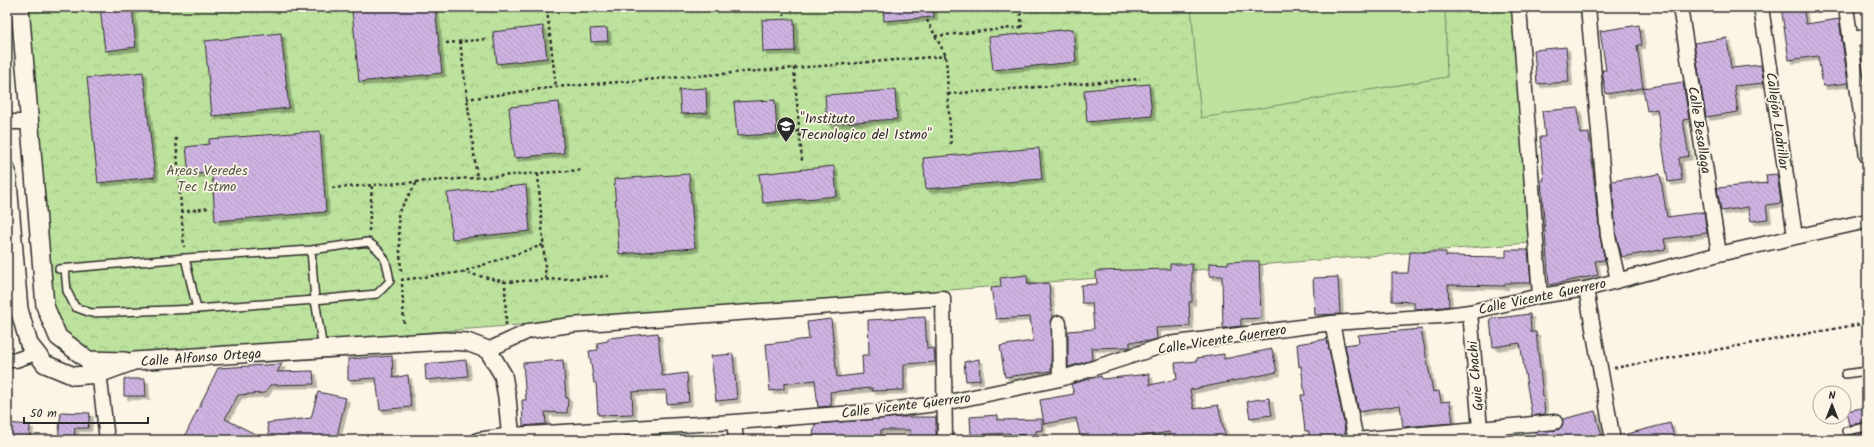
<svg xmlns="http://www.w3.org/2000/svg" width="1874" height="447" viewBox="0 0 1874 447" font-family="Kalam,sans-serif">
<defs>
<pattern id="park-crowns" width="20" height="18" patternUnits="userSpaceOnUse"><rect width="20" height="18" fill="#bde29d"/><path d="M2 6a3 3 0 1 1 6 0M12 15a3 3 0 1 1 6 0" fill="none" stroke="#a3c287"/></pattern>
<pattern id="building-back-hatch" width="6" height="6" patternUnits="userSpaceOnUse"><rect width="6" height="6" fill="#ceb3e1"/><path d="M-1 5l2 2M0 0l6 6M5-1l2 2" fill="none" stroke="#b19ac1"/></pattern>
<filter id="shadow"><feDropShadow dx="3.5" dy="3.5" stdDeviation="0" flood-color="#0004"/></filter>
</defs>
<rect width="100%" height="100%" fill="#fcf5e5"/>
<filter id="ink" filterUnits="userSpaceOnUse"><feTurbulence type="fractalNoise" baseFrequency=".025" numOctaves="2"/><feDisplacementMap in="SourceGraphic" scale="8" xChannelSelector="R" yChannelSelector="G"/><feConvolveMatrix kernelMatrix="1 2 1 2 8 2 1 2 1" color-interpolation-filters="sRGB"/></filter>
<g filter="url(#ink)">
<path fill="url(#park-crowns)" stroke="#748664" d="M20,7H1513L1529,243L88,360L58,337L45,306Z"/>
<path fill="#bde29d" stroke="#748664" d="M1191,7H1445L1447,77L1201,118Z"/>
<path fill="url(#building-back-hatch)" stroke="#2b2b2b" filter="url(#shadow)" d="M100,7H132L136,47L105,51Z
M382,7H435L442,73L359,82L352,10Z
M883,7H933L934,17L884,21Z
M1781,7H1803L1806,24L1839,19L1848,83L1823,86L1818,56L1789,60Z
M794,19L795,51L763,52L762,20Z
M1639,25L1642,45H1637L1643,88L1606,94L1602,70H1606L1600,31Z
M543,26L547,58L497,64L493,32Z
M607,28L608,41L591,42L590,29Z
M1073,29L1076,62L993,70L989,37Z
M281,33L289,108L212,116L205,41Z
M1727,38L1731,68L1761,65L1764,83L1734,86L1738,112L1706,117L1694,43Z
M1566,47L1569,82L1537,84L1534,50Z
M143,72L155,177L98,183L87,78Z
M1683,82L1689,119L1683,120L1689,156L1679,158L1682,180L1668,182L1657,109L1647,111L1643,88Z
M1149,84L1152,116L1087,122L1084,90Z
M706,88L707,113L681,114L679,90Z
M895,90L897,119L827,124L825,95Z
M775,100L777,134L737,136L734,102Z
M559,102L564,153L514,158L509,107Z
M1578,108L1580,134L1589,133L1600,237L1605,260L1595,261L1598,275L1549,285L1541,180H1544L1540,137H1545L1542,111Z
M320,131L326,212L215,221L212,172L189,175L186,147L209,144V139Z
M1039,148L1042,179L926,189L923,158Z
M834,166L837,196L763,203L759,174Z
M689,174L695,248L619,254L614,179Z
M1660,174L1667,217L1704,212L1707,233L1664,239L1666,249L1622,257L1616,235L1612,181Z
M1777,174L1781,203L1766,205L1768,219L1751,221L1748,207L1721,211L1717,188L1767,183L1766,175Z
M526,185L530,231L452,239L447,193Z
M1506,250H1528L1531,283H1505V286L1448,285L1449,306L1444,307L1414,309V302L1392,301V273H1408L1410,252H1446V256L1506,257Z
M1246,261H1259L1261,318L1241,319V326L1223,328L1222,276H1209V263L1228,264V262Z
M1170,264H1192V302H1189L1190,326L1156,328L1157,339L1149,341L1130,342V347L1091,348L1092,360L1068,367V331L1094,329L1092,303H1082L1081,285L1097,284L1096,271L1170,269Z
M1027,275L1028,285L1049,283L1052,319L1051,371L1005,377L1000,346L1033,341L1030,317L996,319L991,288L1001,287L1000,278Z
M1338,277L1340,314L1315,315L1313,278Z
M1530,314L1531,332H1536L1545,414L1532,416L1520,343L1493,347L1490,319Z
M925,317L927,349L934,348L935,362L904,364V390L872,391V388L830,392L831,406L818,407L815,380L784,384V389L770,391L766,344L809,339L807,322L831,319L837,377L863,374L862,355H869L868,320Z
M1421,329L1433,392L1439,391L1441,402L1450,401L1453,423L1403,427L1400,405L1359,412L1345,345L1359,343L1358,335Z
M658,333L662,376L687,373L689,402L667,404L666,390L632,392L633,414L598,415L596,383H594L589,351L598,350L597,343L608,341V338Z
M1327,339L1344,423L1345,438H1338V440H1309V431H1305L1301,395H1305L1301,366L1299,367L1297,344Z
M1272,349L1277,372L1190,390L1194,409L1218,405L1226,440H1170L1169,432L1123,440H1081L1076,418L1044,424L1040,400L1074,394L1071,384L1101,376L1102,379L1149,374L1150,385L1177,379L1175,363L1197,361V358L1224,354V359Z
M733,354L737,399L716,401L711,356Z
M392,356L393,378L408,375L411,407L380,410L376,378L348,380V359Z
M979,359L980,380L966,381L964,362Z
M466,360L468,376L426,380L425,364Z
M563,360L566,398H568L567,413L545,412L546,424L523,426L522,400H526L523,363Z
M282,364L277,372L313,371L314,384L270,385L265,393L238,395L225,419L267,440H183L218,368Z
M124,379H145L146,396H124Z
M318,392L346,398L336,440H270L267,423L311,418Z
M1269,398L1272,415L1250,418L1247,401Z
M1867,407V422L1849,425L1846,411Z
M1595,411L1602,436L1588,440H1536L1535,432L1556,430L1562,426L1563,419Z
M61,412L90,413L88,428H75L74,440H58Z
M998,415V420L1042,419V430L1036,431V434L1010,435V433L971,435L970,417Z
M900,417H936V440H910V430H881V440H812L815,424Z
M7,423L30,425L29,440H7Z
M1670,423L1675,440H1623V435Z
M1867,432V440H1856L1855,434Z"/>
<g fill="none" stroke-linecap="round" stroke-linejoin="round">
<g stroke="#2b2b2b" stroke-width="10">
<path id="service" d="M311,250L315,300L323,349
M185,258L197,309
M59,269L185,258L311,250L368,242C385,253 387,262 390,281L377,294L315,300L197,309L91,313L75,307L67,291L65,269
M1845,374L1867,371
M1846,431L1867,427"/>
</g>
<g stroke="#2b2b2b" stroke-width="17">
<path id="minor" d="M1519,7L1540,296
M1588,7L1608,236L1618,280
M1680,7L1719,254
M1761,7L1795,236
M1846,7L1867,156
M1850,40L1867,36
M7,122H29
M1586,289L1613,440
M1470,312L1481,440
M1059,323L1060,379
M1332,323L1356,440
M488,350L529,331L571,325L943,298L945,440
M7,360H16L36,353
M98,363L107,440
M734,422L736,440
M478,440L511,435L734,422L881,411L944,403L1060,379L1168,344L1332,323L1440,316L1470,312L1540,296L1586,289L1719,254L1867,221
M1355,440L1555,422"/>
</g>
<g stroke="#2b2b2b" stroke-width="20">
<path id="tertiary" d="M20,7L45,306L58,337L88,360L125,361
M7,171L19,309L29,344L45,364L74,376L99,374L134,361L445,341L467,342L488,350L503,375L507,397L511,440"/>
</g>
<path stroke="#2b2b2b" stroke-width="2.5" stroke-dasharray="3 3" stroke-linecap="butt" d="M784,7V18
M1020,7L1022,31
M547,10L556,87
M927,20L946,56L951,148
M935,36L1022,27
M460,41L477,178
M446,43L488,39
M794,68L802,161
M948,94L1140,79
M466,99L556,87L946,56
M784,132L800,131
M176,138L184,247
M538,174L546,280
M332,188L583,170
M181,212L208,208
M369,231L372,185
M401,271L398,213L417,182
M462,272L505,282
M401,280L462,272L543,245
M402,284L404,325
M506,325L505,282L611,276
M1614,368L1867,323"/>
<use href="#service" stroke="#fcf5e5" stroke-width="7"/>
<use href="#minor" stroke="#fcf5e5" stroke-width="14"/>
<use href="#tertiary" stroke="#fcf5e5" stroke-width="17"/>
</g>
</g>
<defs>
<g id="university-pin" transform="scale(1)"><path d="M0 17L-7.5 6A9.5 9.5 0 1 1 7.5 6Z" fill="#2b2b2b" stroke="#fcf5e5"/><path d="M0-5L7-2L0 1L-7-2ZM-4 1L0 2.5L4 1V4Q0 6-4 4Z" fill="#fff"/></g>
</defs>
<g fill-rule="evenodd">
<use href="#university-pin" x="786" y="126"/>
</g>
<g text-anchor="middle" stroke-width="3.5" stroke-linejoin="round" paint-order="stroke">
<g font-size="14" fill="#2b2b2b" stroke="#fcf5e5" text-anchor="start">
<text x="800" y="123">"Instituto<tspan x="800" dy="16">Tecnologico del Istmo"</tspan></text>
</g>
<g font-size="14" fill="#2b2b2b" stroke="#fcf5e5">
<text transform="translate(1778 121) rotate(82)" y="5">Callejón Ladrillar</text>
<text transform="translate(1700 130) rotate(81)" y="5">Calle Besallaga</text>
<text transform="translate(1542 296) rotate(-12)" y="5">Calle Vicente Guerrero</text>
<text transform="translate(1222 339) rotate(-9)" y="5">Calle Vicente Guerrero</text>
<text transform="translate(201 357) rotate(-4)" y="5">Calle Alfonso Ortega</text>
<text transform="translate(1475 376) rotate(-95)" y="5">Guie Chachi</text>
<text transform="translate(906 405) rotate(-7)" y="5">Calle Vicente Guerrero</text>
</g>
<g font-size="14" fill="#505948" stroke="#fcf5e5">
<text x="207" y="175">Areas Veredes<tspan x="207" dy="16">Tec Istmo</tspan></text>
</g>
</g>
<rect width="1874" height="447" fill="none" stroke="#fcf5e5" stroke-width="24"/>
<rect x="12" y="12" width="1850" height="423" fill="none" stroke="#2b2b2b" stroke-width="1.5" filter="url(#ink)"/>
<g transform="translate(1832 405)"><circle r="19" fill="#fcf5e5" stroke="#a8a49b"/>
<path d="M0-3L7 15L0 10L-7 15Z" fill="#2b2b2b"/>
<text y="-6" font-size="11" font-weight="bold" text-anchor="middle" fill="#2b2b2b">N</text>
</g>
<path d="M24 417v6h124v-6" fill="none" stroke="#2b2b2b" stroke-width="2"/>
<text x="30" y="417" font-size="12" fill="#2b2b2b" stroke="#fcf5e5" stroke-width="3" paint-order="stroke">50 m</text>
</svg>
